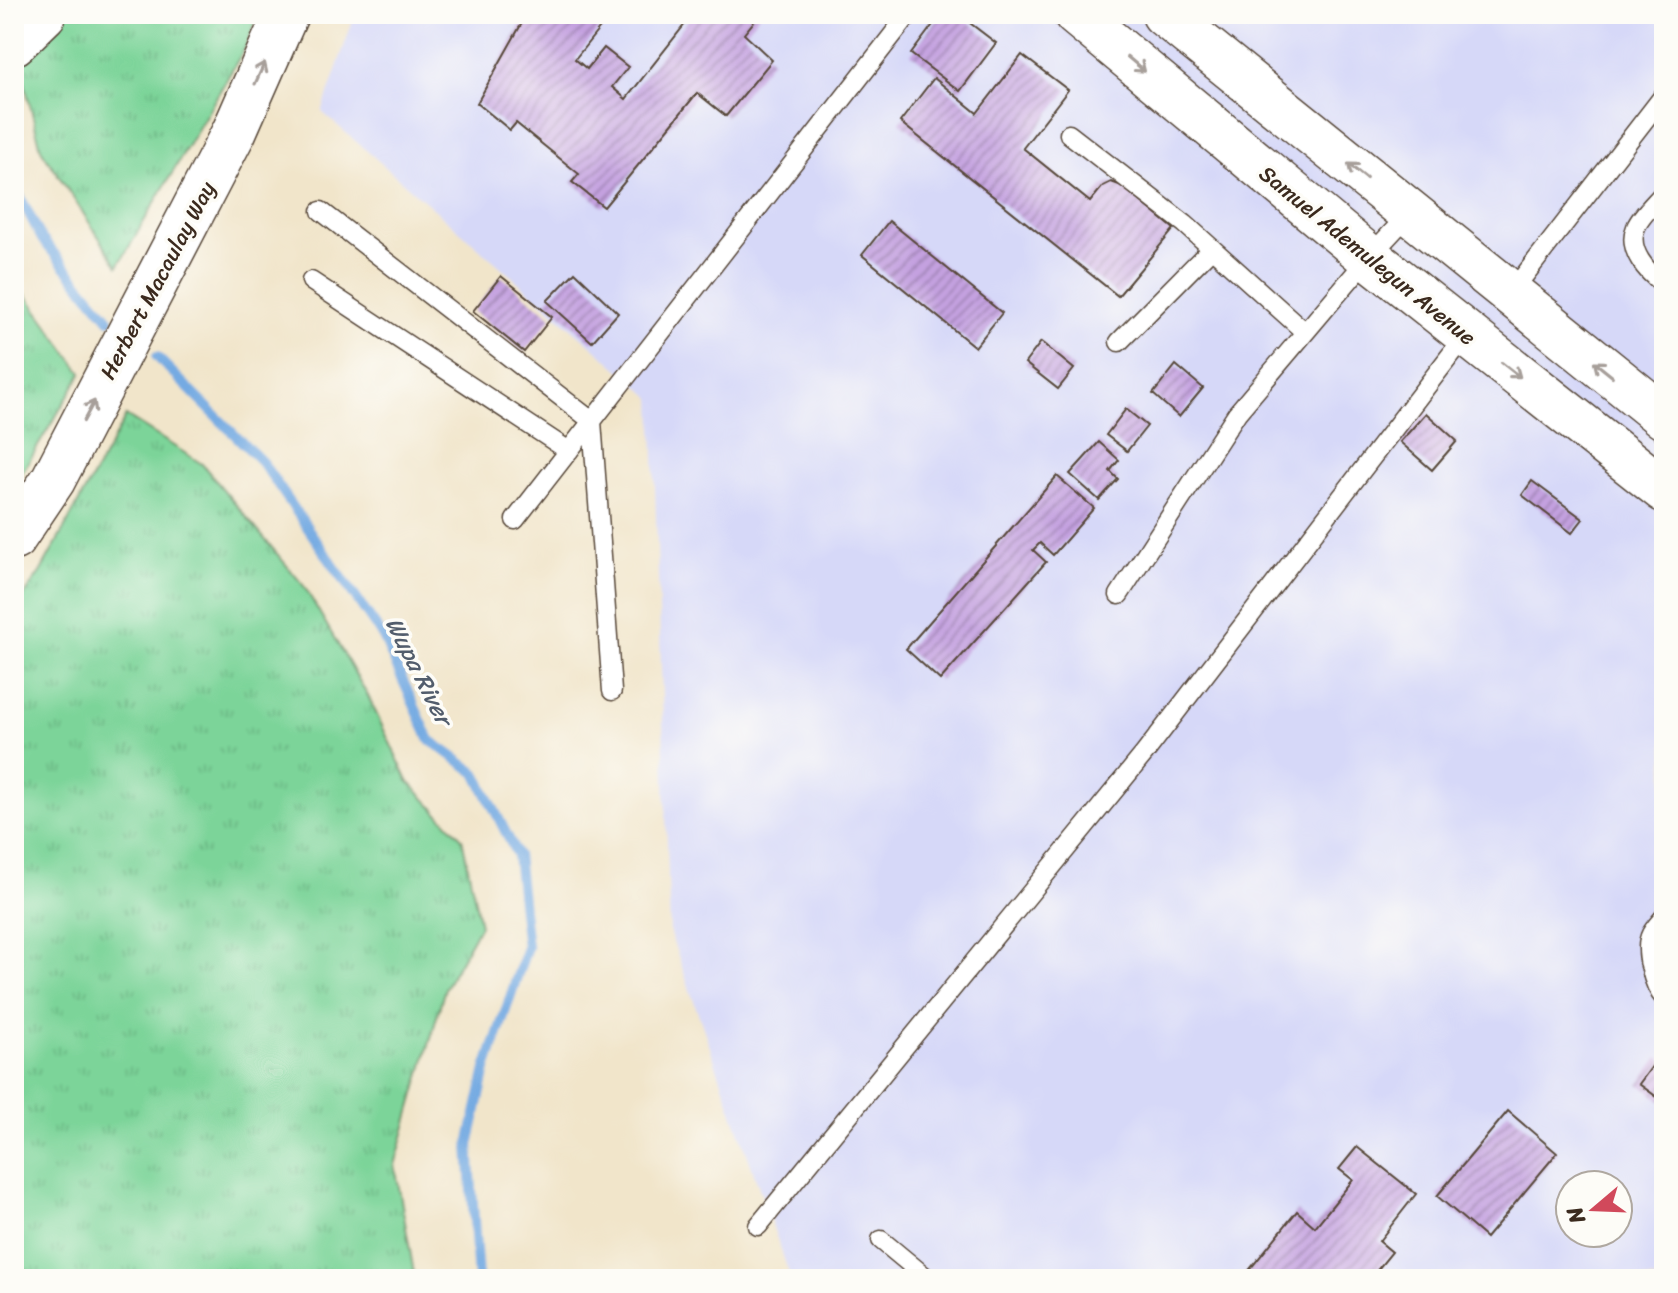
<svg xmlns="http://www.w3.org/2000/svg" width="1678" height="1293" viewBox="0 0 1678 1293" font-family="Sriracha,sans-serif">
<defs>
<pattern id="grass-tufts" width="24" height="20" patternUnits="userSpaceOnUse" patternTransform="scale(2)"><rect width="24" height="20" fill="#7bd499"/><path d="M3 7l-1-3M5 7V3M7 7l1-3M15 17l-1-3M17 17v-4M19 17l1-3" fill="none" stroke="#6bb683"/></pattern>
<pattern id="building-hatch" width="6" height="6" patternUnits="userSpaceOnUse" patternTransform="scale(2)"><rect width="6" height="6" fill="#c4a1e0"/><path d="M-1 1l2-2M0 6l6-6M5 7l2-2" fill="none" stroke="#a083b5"/></pattern>
</defs>
<rect width="100%" height="100%" fill="#fdfcf7"/>
<filter id="ink" filterUnits="userSpaceOnUse"><feTurbulence type="fractalNoise" baseFrequency=".0125" numOctaves="2"/><feDisplacementMap in="SourceGraphic" scale="16" xChannelSelector="R" yChannelSelector="G"/><feConvolveMatrix kernelMatrix="1 2 1 2 8 2 1 2 1" color-interpolation-filters="sRGB"/></filter>
<filter id="wash" filterUnits="userSpaceOnUse"><feTurbulence type="fractalNoise" baseFrequency=".006" numOctaves="4" result="noise"/><feDisplacementMap in="SourceGraphic" scale="32" xChannelSelector="R" yChannelSelector="G"/><feGaussianBlur stdDeviation="1.8" result="paint"/><feColorMatrix in="noise" values="0 0 0 0 0 0 0 0 0 0 0 0 0 0 0 0 0 1.4 0 .05"/><feComposite in="paint" operator="in"/></filter>
<g filter="url(#wash)">
<rect width="100%" height="100%" fill="#f1e5ca"/>
<path fill="#d6d8f8" fill-rule="evenodd" d="M355,14H1664V1279H791L670,933L652,398L322,112ZM1570,1185H1618V1233H1570Z"/>
<path fill="url(#grass-tufts)" stroke="#5b7f5c" stroke-width="2" d="M14,14H259L246,46L118,266L41,149L14,41Z
M14,278L82,373L14,486Z
M126,416L202,464L304,586L368,696L408,781L462,838L480,925L445,988L395,1165L415,1279H14V610L41,571Z"/>
<g fill="none" stroke-linecap="round" stroke-linejoin="round">
<path stroke="#74aae2" stroke-width="10" d="M14,185L42,239L109,319
M157,357L262,462L383,637L430,740L476,773L517,855L527,947L486,1069L469,1145L478,1279"/>
</g>
<g id="blocks">
<path fill="url(#building-hatch)" d="M527,14H611L575,59L587,69L604,48L628,67L612,87L626,99L693,14H760L744,34L772,60L726,116L697,93L604,207L572,182L579,174L516,123L510,130L477,103Z
M941,14H958L996,43L960,91L911,54Z
M1022,55L1068,90L1023,148L1090,202L1103,186L1111,182L1122,186L1174,229L1118,296L900,122L934,78L977,113Z
M889,221L1002,313L975,347L862,255Z
M575,272L618,313L592,342L547,301Z
M501,276L552,317L524,352L473,311Z
M1041,342L1074,369L1058,389L1025,363Z
M1176,365L1203,388L1179,417L1153,394Z
M1126,409L1147,426L1127,451L1106,435Z
M1426,413L1457,441L1432,470L1400,442Z
M1099,442L1119,460L1110,471L1118,479L1099,500L1070,474Z
M1057,476L1094,508L1053,555L1040,543L1033,550L1046,562L940,680L906,649Z
M1532,481L1583,519L1572,533L1522,495Z
M1659,1057L1664,1061V1102L1639,1084Z
M1508,1111L1557,1153L1486,1238L1437,1196Z
M1357,1147L1416,1194L1379,1241L1392,1252L1370,1279H1242L1297,1211L1315,1227L1353,1180L1339,1169Z"/>
</g>
</g>
<g filter="url(#ink)">
<use href="#blocks" fill-opacity="0" stroke="#564638" stroke-width="2"/>
<g fill="none" stroke-linecap="round" stroke-linejoin="round">
<g stroke="#564638" stroke-width="21">
<path id="service" d="M1069,134L1185,224L1305,332
M1664,192C1656,202 1641,215 1636,227C1626,250 1648,273 1664,285
M321,211L592,421L612,691
M311,281L569,451
M1510,294L1664,95
M1119,342L1212,248
M515,520L909,14
M1119,595L1237,413L1369,257L1410,213
M1664,917C1660,922 1654,928 1651,934C1643,949 1653,986 1664,998
M758,1226L1144,754L1466,335
M881,1240L928,1279"/>
</g>
<g stroke="#564638" stroke-width="47">
<path id="secondary" d="M1076,14L1369,257L1664,490
M1164,14L1664,417
M14,43L44,14
M14,538L53,480L234,132L286,14"/>
</g>
<use href="#service" stroke="#fff" stroke-width="18"/>
<use href="#secondary" stroke="#fff" stroke-width="44"/>
</g>
<defs><path id="oneway-shaft" d="M-6 0H5M1.5-3L5.5 0L1.5 3" fill="none" stroke-width="1.6" stroke-linecap="round" stroke-linejoin="round" transform="scale(2)"/></defs>
<g stroke="#a79f9a">
<use href="#oneway-shaft" transform="translate(1136 64) rotate(40)"/>
<use href="#oneway-shaft" transform="translate(260 73) rotate(-66)"/>
<use href="#oneway-shaft" transform="translate(1357 171) rotate(-141)"/>
<use href="#oneway-shaft" transform="translate(1603 369) rotate(-141)"/>
<use href="#oneway-shaft" transform="translate(1511 370) rotate(38)"/>
<use href="#oneway-shaft" transform="translate(89 411) rotate(-62)"/>
</g>
</g>
<g text-anchor="middle" stroke-width="7" stroke-linejoin="round" paint-order="stroke">
<g font-size="22" fill="#3b2a1e" stroke="#fdfcf7">
<text transform="translate(1368 255) rotate(39)" y="8">Samuel Ademulegun Avenue</text>
<text transform="translate(157 280) rotate(-62)" y="8">Herbert Macaulay Way</text>
</g>
<g font-size="24" font-style="italic" fill="#525d6c" stroke="#fdfcf7">
<text transform="translate(419 671) rotate(63)" y="8">Wupa River</text>
</g>
</g>
<rect width="1678" height="1293" fill="none" stroke="#fdfcf7" stroke-width="48"/>
<g transform="translate(1594 1209) rotate(251)"><circle r="38" fill="#fdfcf7" stroke="#afa8a0" stroke-width="2"/>
<path d="M0-6L14 30L0 20L-14 30Z" fill="#d1495b"/>
<text y="-12" font-size="22" font-weight="bold" text-anchor="middle" fill="#3b2a1e">N</text>
</g>
</svg>
